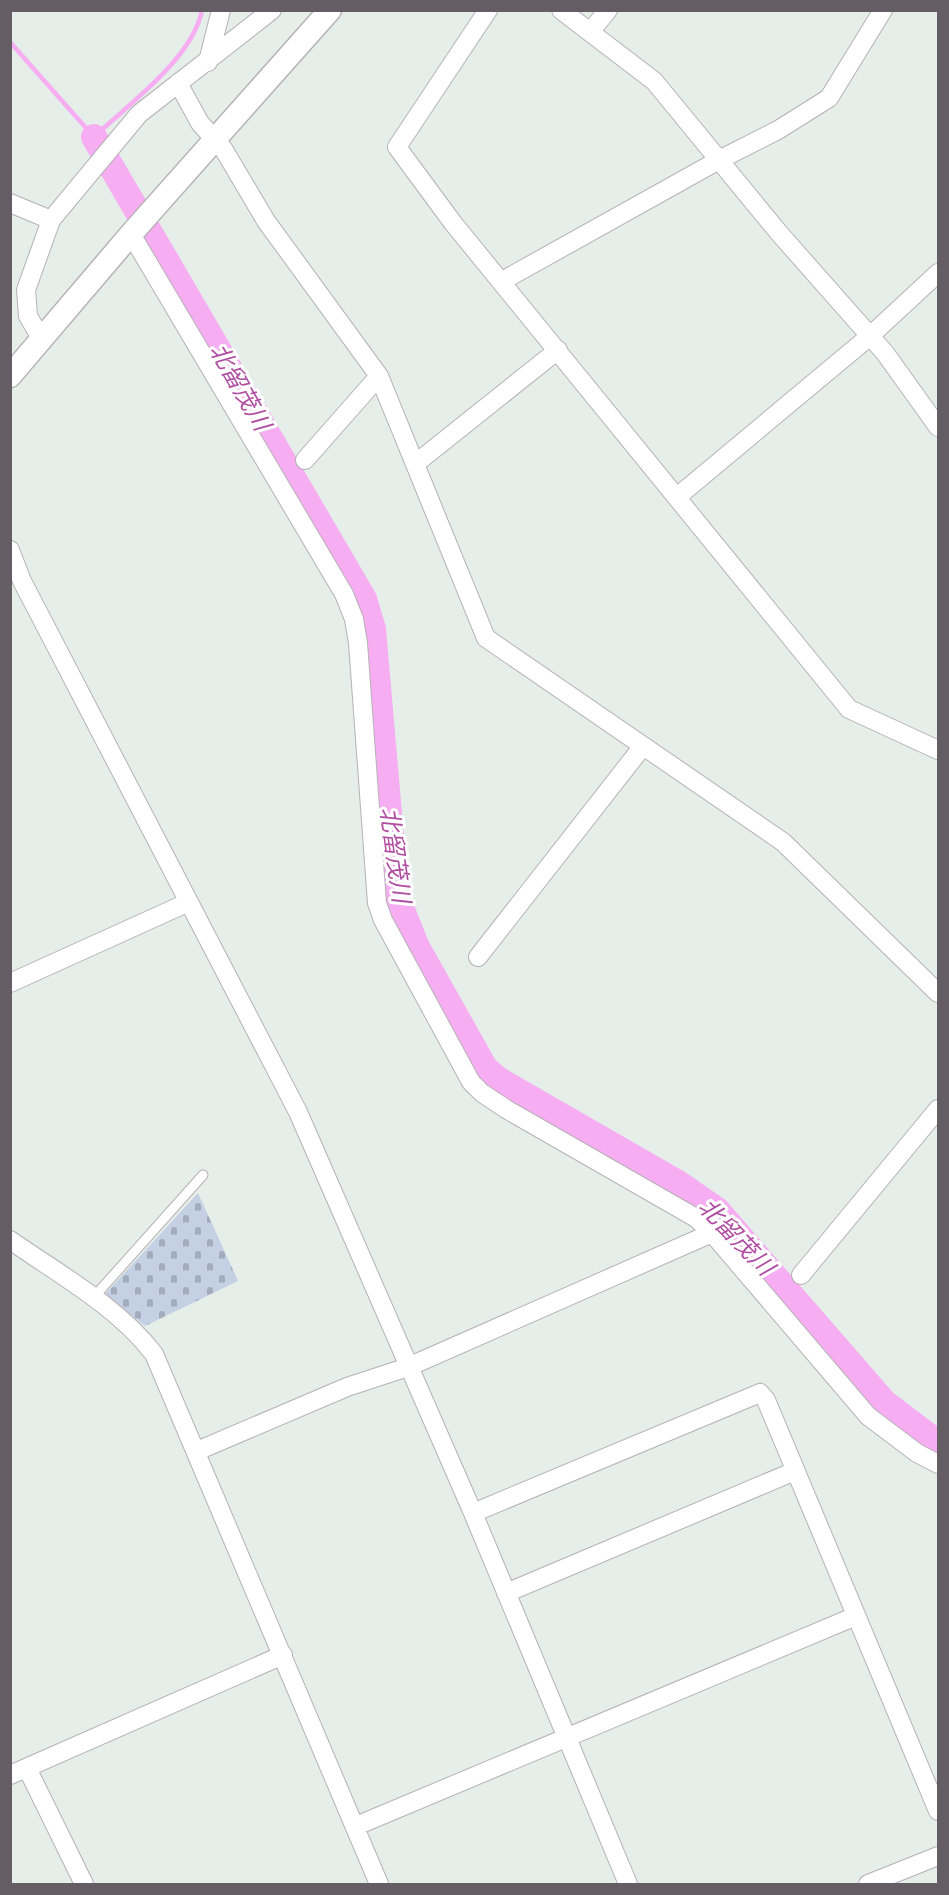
<svg xmlns="http://www.w3.org/2000/svg" width="949" height="1895" viewBox="0 0 949 1895" font-family="'Sofia Sans Condensed','Noto Sans JP',sans-serif">
<defs>
<pattern id="cemetery-stones" width="16" height="16" patternUnits="userSpaceOnUse" patternTransform="scale(1.5)"><rect width="16" height="16" fill="#c4d0e3"/><path d="M2 7V4a2 2 0 0 1 4 0v3zM10 15v-3a2 2 0 0 1 4 0v3z" fill="#a3acbc"/></pattern>
</defs>
<rect width="100%" height="100%" fill="#e5eee9"/>
<path fill="url(#cemetery-stones)" d="M198,1193L238,1281L145,1326L105,1294Z"/>
<g fill="none" stroke-linecap="round" stroke-linejoin="round">
<path stroke="#f7adf2" stroke-width="4.5" d="M10,42L94,137C129,104 193,58 202,10"/>
<path stroke="#f7adf2" stroke-width="26" d="M94,137L364,599L373,629L396,895L417,947L485,1068L499,1080L678,1183L717,1210L884,1402L938,1443"/>
<g stroke="#b6b1b5" stroke-width="11">
<path id="service" d="M93,1298L203,1175"/>
</g>
<g stroke="#b6b1b5" stroke-width="20">
<path id="minor" d="M488,10L397,147L453,223L849,709L938,750
M561,10L654,81L779,233L885,353L938,427
M590,32L608,10
M208,62L221,10
M178,83L200,123L224,150L266,221L379,376L486,638L783,842L938,993
M10,203L51,220
M131,234L344,594L354,619L358,643L377,903L383,920L471,1082L482,1093L506,1109L696,1218L712,1233L868,1416L917,1453L938,1464
M502,281L719,160L778,130L829,98L883,10
M42,340L28,316L26,290L51,220L139,114L272,10
M305,460L379,376
M415,464L558,350
M677,497L870,336L938,273
M10,550L22,581L298,1112L473,1513L628,1884
M478,957L643,746
M10,983L189,902
M10,1240C60,1275 117,1306 154,1354L379,1884
M801,1275L938,1109
M197,1451L347,1387L408,1367L712,1233
M473,1513L760,1393L766,1400L938,1811
M506,1593L795,1471
M27,1768L84,1884
M10,1775L283,1655
M356,1826L856,1616
M868,1884L938,1856"/>
</g>
<g stroke="#b6b1b5" stroke-width="25">
<path id="tertiary" d="M10,376L131,234L330,10"/>
</g>
<use href="#service" stroke="#fff" stroke-width="9"/>
<use href="#minor" stroke="#fff" stroke-width="18"/>
<use href="#tertiary" stroke="#fff" stroke-width="22"/>
</g>
<g text-anchor="middle" stroke-width="6" stroke-linejoin="round" paint-order="stroke">
<g font-size="24" font-style="italic" fill="#b04ea2" stroke="#fff">
<text transform="translate(240 387) rotate(60)" y="8">北留茂川</text>
<text transform="translate(395 855) rotate(82)" y="8">北留茂川</text>
<text transform="translate(736 1237) rotate(46)" y="8">北留茂川</text>
</g>
</g>
<rect width="949" height="1895" fill="none" stroke="#645d63" stroke-width="24"/>
</svg>
